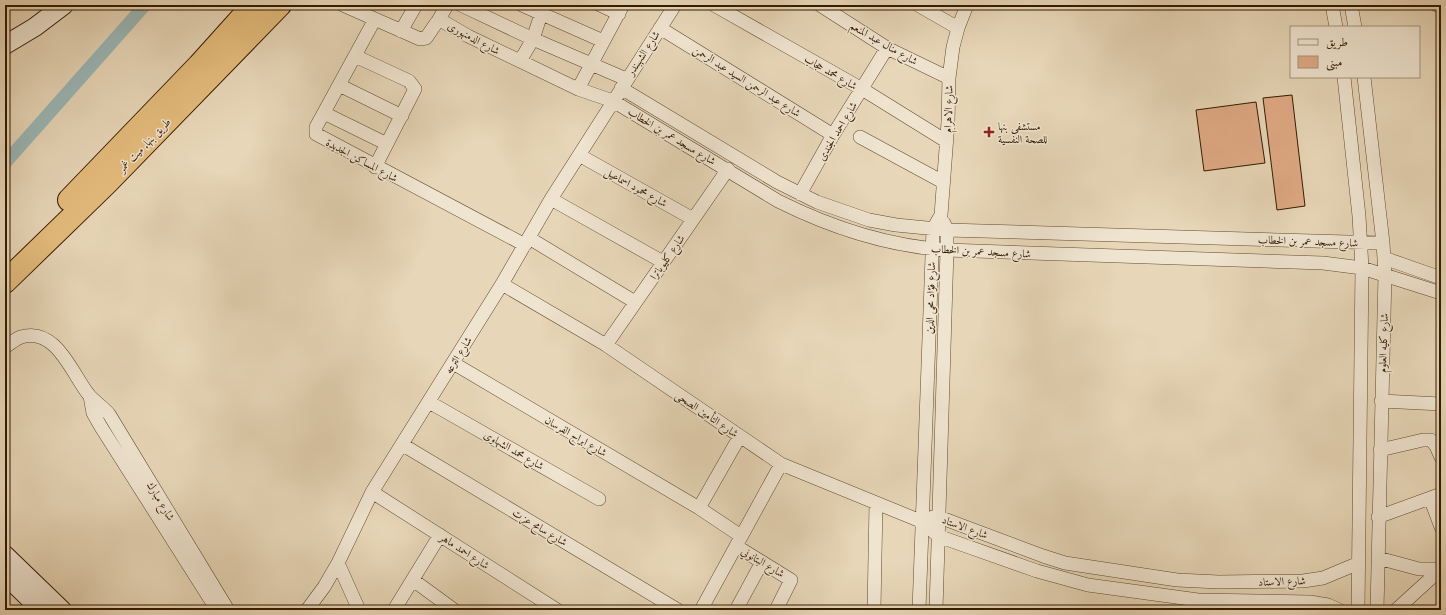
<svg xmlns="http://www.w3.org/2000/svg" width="1446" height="615" viewBox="0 0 1446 615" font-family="'Libre Caslon Text',Amiri,serif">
<rect width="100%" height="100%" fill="#e7d6b7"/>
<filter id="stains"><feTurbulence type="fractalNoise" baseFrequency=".005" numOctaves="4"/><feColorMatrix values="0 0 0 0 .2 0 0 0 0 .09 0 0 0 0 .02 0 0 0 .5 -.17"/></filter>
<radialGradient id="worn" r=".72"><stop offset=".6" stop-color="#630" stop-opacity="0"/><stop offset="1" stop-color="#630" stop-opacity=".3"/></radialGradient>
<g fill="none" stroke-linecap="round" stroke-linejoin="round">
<path stroke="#9ab7b7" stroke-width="13" d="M5,163L145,5"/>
</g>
<path fill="#dfaa84" stroke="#331b00" d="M1292,95L1305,206L1277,210L1263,98Z
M1256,102L1265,163L1204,171L1196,110Z"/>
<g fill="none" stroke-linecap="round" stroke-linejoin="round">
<g stroke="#604a2e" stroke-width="14">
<path id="minor" d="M343,5L420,39L426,38L437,22L442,21L468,36L578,89L613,101L778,201C832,228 887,246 947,250L1323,263L1362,268L1441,293
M461,5L533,39L626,79
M522,5L603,41
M600,5L619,14
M714,5L862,89L946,141
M820,5L887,48L949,78
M918,5L958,28
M1332,5L1336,27
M1351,5L1355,27
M1437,5L1441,7
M375,19L316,127V134L525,245
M438,21L447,5
M660,28L833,135
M401,31L416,5
M355,56L409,81L415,89L375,167
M520,61L533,39L544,5
M1344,77L1359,216L1362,268L1358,610
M1364,77L1383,243L1385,274L1377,610
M339,85L402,116
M621,88L777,182L817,202L869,220L896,225L947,230L1383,243
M578,89L623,5
M324,113L387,144
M860,137L943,182
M579,155L693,219
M800,194L833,135L887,48
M551,199L663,262
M529,238L635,302
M1384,258L1441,278
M502,284L606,345L781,464L923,522L938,536L1037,571L1088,585L1198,600L1310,602L1328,605L1339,610
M606,345L728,169
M5,347C10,344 15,339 21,337C56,326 72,374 89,395C95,402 103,407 109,414L228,610
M453,363L699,508L741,536
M90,396L93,413L101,427L217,610
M1381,401L1441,404
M429,402L599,499
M403,445L678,610
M1380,450L1423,440H1431L1436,446L1441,457
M372,492L557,610
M1430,498L1441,527
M699,508L740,436
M1378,517L1441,494
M923,522L933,517H939L1043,556L1065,563L1177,580L1219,582L1303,581L1323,578L1359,563
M736,546L791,580L776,610
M1378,558L1419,569H1441
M338,563L359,610
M413,580L454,610
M307,610L324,587L338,563L372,492L502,284L551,199L675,5
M394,610L440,535
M701,610L781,464
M736,610L762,562
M874,610L876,503
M919,610L933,229L941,215L948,122L949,78L953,47L958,28L967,5
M936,610L947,250V230L944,223
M1396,610L1441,569"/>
</g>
<g stroke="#331b00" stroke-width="20">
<path id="secondary" d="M5,45L35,27L64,5
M5,555L62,610
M5,575L41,610"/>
</g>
<g stroke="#331b00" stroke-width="24">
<path id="trunk" d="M69,200L199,65L253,5
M5,282L107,183L280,5"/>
</g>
<use href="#minor" stroke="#efe4d0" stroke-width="13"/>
<use href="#secondary" stroke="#efe4d0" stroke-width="18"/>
<use href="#trunk" stroke="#e4bb7c" stroke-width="22"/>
</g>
<path fill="#8f2418" stroke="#efe4d0" stroke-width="1.5" d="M987 126h4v4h4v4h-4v4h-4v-4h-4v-4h4z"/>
<g text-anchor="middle" stroke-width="3" stroke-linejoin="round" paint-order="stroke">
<g font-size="11" fill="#331b00" stroke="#efe4d0">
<text transform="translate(474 38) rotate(28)" y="4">شارع الدمنهورى</text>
<text transform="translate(884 43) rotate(30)" y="4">شارع منال عبد المنعم</text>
<text transform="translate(643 53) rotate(-57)" y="4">شارع الشهبندر</text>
<text transform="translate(831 72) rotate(30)" y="4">شارع محمد حجاب</text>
<text transform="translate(747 81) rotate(32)" y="4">شارع عبد الرحمن السيد عبد الرحمن</text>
<text transform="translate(948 109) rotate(-88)" y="4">شارع الاهرام</text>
<text transform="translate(837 131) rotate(-59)" y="4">شارع احمد الجندى</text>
<text transform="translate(672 136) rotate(31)" y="4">شارع مسجد عمر بن الخطاب</text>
<text transform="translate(144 145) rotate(-46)" y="4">طريق بنها, ميت غمر</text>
<text transform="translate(362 160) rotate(28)" y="4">شارع المساكن الجديدة</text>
<text transform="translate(636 187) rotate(29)" y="4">شارع محمود اسماعيل</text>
<text transform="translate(1308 241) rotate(2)" y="4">شارع مسجد عمر بن الخطاب</text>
<text transform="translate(981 251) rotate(3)" y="4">شارع مسجد عمر بن الخطاب</text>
<text transform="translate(667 257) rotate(-55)" y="4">شارع كليوباترا</text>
<text transform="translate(930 298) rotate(-88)" y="4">شارع فؤاد محى الدين</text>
<text transform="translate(1383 343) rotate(-88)" y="4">شارع كليه العلوم</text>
<text transform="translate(458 355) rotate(-58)" y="4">شارع الترعه</text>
<text transform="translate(707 414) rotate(34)" y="4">شارع التأمين الصحى</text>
<text transform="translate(576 436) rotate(30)" y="4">شارع ابراج الفرسان</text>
<text transform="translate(514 450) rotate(30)" y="4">شارع محمد الشهاوى</text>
<text transform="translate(161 501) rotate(59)" y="4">شارع مبارك</text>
<text transform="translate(540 527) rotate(31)" y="4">شارع سامح عزت</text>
<text transform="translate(965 527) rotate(20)" y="4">شارع الاستاد</text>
<text transform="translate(465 551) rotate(33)" y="4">شارع احمد ماهر</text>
<text transform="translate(763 562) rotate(31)" y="4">شارع البتانوني</text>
<text transform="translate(1282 581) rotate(-2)" y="4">شارع الاستاد</text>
</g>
<g font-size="11" fill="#331b00" stroke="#efe4d0" text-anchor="start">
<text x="998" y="130">مستشفى بنها<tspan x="998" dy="13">للصحة النفسية</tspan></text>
</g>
</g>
<rect width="1446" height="615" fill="none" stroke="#e7d6b7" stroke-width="20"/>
<rect x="6" y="6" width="1434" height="603" fill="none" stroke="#331b00" stroke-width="2"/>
<rect x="10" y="10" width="1426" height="595" fill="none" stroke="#331b00"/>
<rect x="1290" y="26" width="130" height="52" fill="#efe4d0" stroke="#a4947d"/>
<rect x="1298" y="39" width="20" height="6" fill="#efe4d0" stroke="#a4947d"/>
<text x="1326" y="46" font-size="12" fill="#331b00">طريق</text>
<rect x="1298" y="56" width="20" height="12" fill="#dfaa84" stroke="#a4947d"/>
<text x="1326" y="66" font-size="12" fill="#331b00">مبنى</text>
<rect width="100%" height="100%" filter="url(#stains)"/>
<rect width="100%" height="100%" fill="url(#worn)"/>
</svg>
